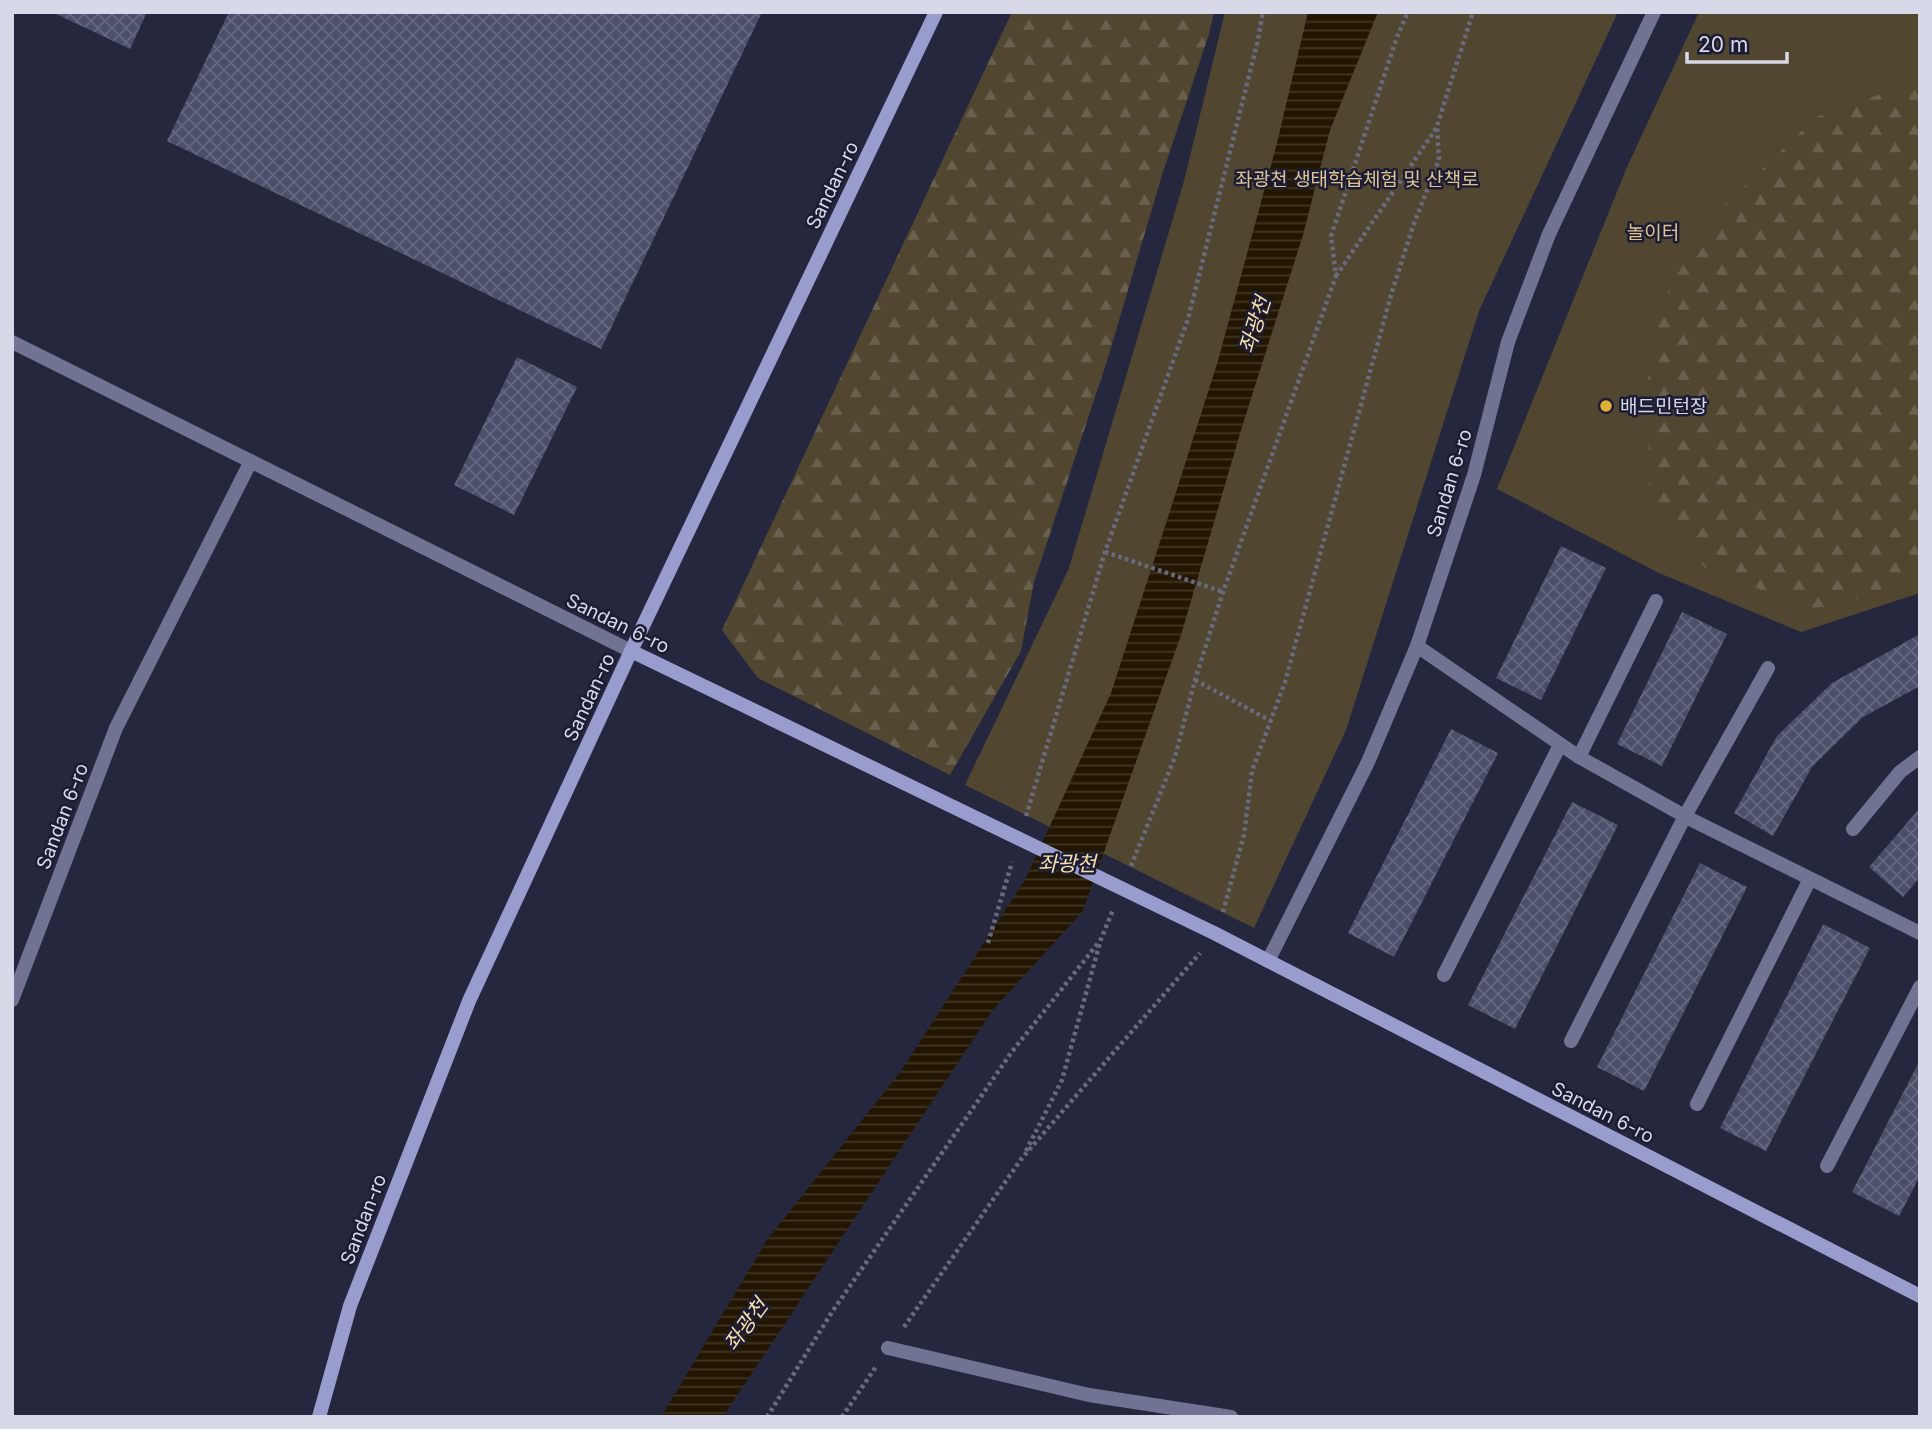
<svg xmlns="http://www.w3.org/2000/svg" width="1932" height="1429" viewBox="0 0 1932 1429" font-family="Inter,'Noto Sans KR',sans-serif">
<defs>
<pattern id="forest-firs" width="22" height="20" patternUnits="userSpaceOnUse" patternTransform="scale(1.75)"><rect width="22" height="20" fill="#514630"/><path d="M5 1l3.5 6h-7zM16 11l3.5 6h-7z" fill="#69604e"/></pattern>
<pattern id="water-rules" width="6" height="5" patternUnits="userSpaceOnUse" patternTransform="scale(1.75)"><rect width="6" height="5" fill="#221600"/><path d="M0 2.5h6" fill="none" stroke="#413725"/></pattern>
<pattern id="building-cross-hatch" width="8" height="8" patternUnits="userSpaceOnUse" patternTransform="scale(1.75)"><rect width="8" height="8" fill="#4c4f6a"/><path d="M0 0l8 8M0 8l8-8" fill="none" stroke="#65687f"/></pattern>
</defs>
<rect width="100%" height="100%" fill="#25273f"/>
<path fill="#514630" d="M1225,12H1618L1479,311L1346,730L1254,928L965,785L1069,568L1184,181Z
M1699,12H1920V593L1801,632L1659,573L1497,489L1627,167Z"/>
<path fill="url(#forest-firs)" d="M1012,12H1214L1209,34L1162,175L1107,361L1034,582L1021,651L950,775L758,678L722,630Z
M1920,80V577L1818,612L1705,568L1649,503L1648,360L1681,248L1816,117Z"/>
<path fill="url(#water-rules)" d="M1308,12H1378L1330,130L1303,235L1241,430L1181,635L1083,911L992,1011L723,1417H661L767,1240L901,1071L1026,878L1111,693L1169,514L1217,364L1276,147Z"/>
<path fill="url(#building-cross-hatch)" d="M52,12H147L130,49Z
M229,12H762L601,349L167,141Z
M517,357L577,387L514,515L454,485Z
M1561,546L1606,568L1541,700L1496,678Z
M1682,612L1727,634L1662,766L1617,744Z
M1920,634V686L1863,717L1812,767L1773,836L1734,813L1777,736L1832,683Z
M1451,729L1498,753L1394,957L1348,933Z
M1572,802L1618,825L1515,1029L1468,1005Z
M1920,808V877L1903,897L1869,867Z
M1700,863L1747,887L1644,1091L1597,1067Z
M1823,924L1870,948L1766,1151L1720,1128Z
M1920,1060V1176L1899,1216L1852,1192Z"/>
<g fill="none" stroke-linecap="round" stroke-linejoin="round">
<path stroke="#686a7f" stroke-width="4.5" stroke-dasharray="3.5 3.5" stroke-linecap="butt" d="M1336,276L1437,127
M1105,552L1223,592
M1195,680L1271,721
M1026,816L1105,552L1188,319L1258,40L1263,12
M1131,866L1175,757L1195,680L1223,592L1336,276L1331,236L1397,37L1408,12
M1223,912L1244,835L1252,771L1285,682L1391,295L1413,226L1439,160L1437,126L1473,12
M988,943L1012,862
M1026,1151L1062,1080L1101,939L1113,910
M904,1327L1022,1158L1200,953
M767,1417L832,1312L1011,1053L1099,942
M842,1417L877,1365"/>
<path stroke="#707392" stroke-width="14" d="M1417,646L1579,757L1690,819L1920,933
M1579,757L1656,601
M1853,829L1900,772L1920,757
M1444,975L1560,745
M1571,1041L1685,816L1768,668
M1697,1104L1810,879
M1827,1166L1920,987
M888,1348L1089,1395L1231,1417"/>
<path stroke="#707392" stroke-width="14" d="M12,342L631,651
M1268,961L1368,762L1417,646L1474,475L1508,342L1549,234L1654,12
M12,1000L116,728L251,461"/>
<path stroke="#989dce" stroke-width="14" d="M631,651L1216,934L1920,1296
M319,1417L350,1306L469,1001L631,651L936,12"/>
</g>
<circle fill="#e0b034" stroke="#1c1d35" stroke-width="2.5" cx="1606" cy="406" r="7"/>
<g text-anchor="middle" stroke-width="5" stroke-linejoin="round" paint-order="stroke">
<g font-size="19" fill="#dec58f" stroke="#1c1d35">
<text x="1357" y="186">좌광천 생태학습체험 및 산책로</text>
<text x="1653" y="239">놀이터</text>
</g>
<g font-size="19" fill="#d7d9e9" stroke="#1c1d35">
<text transform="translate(832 185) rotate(-64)" y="7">Sandan-ro</text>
<text transform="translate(1449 483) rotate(-73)" y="7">Sandan 6-ro</text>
<text transform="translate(618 623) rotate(26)" y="7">Sandan 6-ro</text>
<text transform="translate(589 697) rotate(-65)" y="7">Sandan-ro</text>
<text transform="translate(62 816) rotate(-69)" y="7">Sandan 6-ro</text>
<text transform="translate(1603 1112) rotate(27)" y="7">Sandan 6-ro</text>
<text transform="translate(363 1219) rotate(-69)" y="7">Sandan-ro</text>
</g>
<g font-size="19" fill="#d7d9e9" stroke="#1c1d35" text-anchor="start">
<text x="1620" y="413">배드민턴장</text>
</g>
<g font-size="21" font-style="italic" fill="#f8dea7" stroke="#1c1d35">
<text transform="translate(1255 325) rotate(-72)" y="7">좌광천</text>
<text x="1067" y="871">좌광천</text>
<text transform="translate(746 1325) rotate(-54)" y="7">좌광천</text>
</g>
</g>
<rect width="1932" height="1429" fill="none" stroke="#d7d9e9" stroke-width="28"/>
<path d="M1687 52v10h100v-10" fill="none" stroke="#d7d9e9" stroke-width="3.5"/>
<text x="1698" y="52" font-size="21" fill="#d7d9e9" stroke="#1c1d35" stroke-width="5" paint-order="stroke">20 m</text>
</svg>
